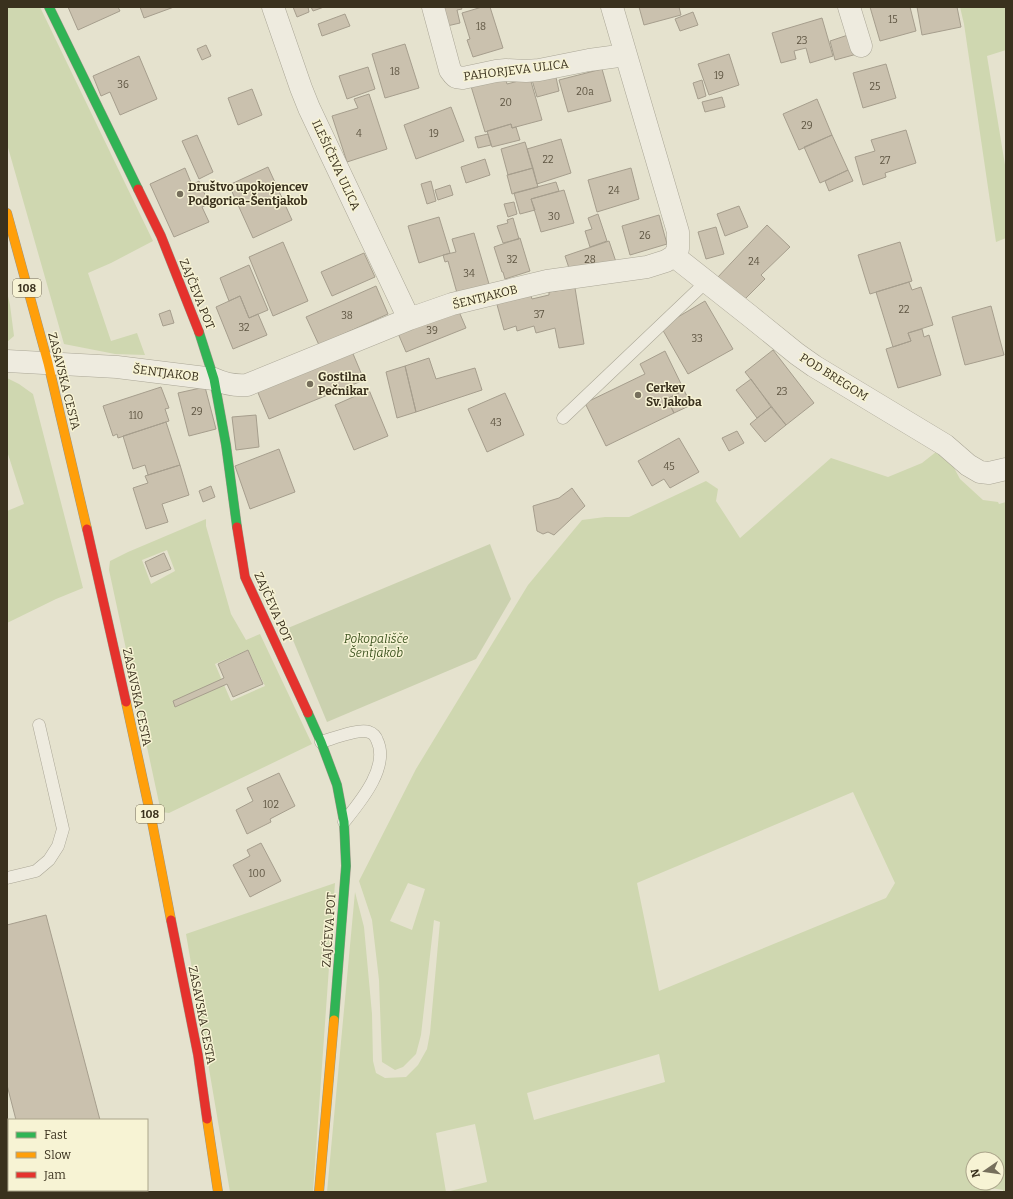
<svg xmlns="http://www.w3.org/2000/svg" width="1013" height="1199" viewBox="0 0 1013 1199" font-family="Bitter,serif">
<rect width="100%" height="100%" fill="#e5e2ce"/>
<path fill="#cfd7b0" fill-rule="evenodd" d="M7,7H40L153,241L111,263L88,273L111,341L137,333L145,355L115,354L64,344L7,144Z
M960,7H1006V50L987,56L1006,171V238L996,242L964,24Z
M7,292L10,305L14,336L7,342Z
M7,378L19,384L33,394L83,588L56,599L7,623V511L24,504L7,451Z
M941,448L952,464L960,479L983,500L998,502L999,504L1006,502V1192H1003V1190L991,1188L990,1192H446L487,1182L475,1124L436,1133L446,1192H327L355,892L364,927L372,1014L373,1061L376,1073L385,1078L406,1077L418,1065L427,1049L430,1033L440,922L434,920L421,1035L416,1054L403,1067L395,1070L382,1062L379,980L372,920L359,881L416,769L528,585L582,520L605,517H629L706,481L718,489L716,501L740,538L831,458L888,477L922,463ZM853,792L895,883L886,898L659,991L637,883ZM408,883L425,889L412,930L390,921ZM659,1054L665,1082L534,1120L527,1093ZM973,1159H997V1183H973Z
M206,519V526L231,614L246,640L260,634L312,744L169,813L161,812L109,570L110,561L128,552ZM167,550L175,571L151,584L142,560ZM248,650L265,686L231,701L215,664Z
M335,883L313,1192H230L186,934Z"/>
<path fill="#cbd1af" d="M490,544L511,599L476,659L327,722L288,628Z"/>
<path fill="#cac1ae" stroke="#a69e8d" d="M68,7H118L120,11L78,30Z
M140,7H174L144,18Z
M293,7H308L309,12L297,17Z
M311,7H324L313,11Z
M442,7H461L462,9L457,10L460,23L447,26Z
M482,7H490L503,48L473,57L467,40L470,39L462,13Z
M639,7H679L681,15L644,25Z
M870,7H910L916,31L880,41Z
M917,7H957L961,27L922,35Z
M693,12L698,25L680,31L675,19Z
M345,14L350,26L322,36L318,24Z
M822,18L833,56L810,63L806,48L794,51L796,59L781,63L772,33Z
M851,34L857,54L835,60L830,41Z
M405,44L419,88L385,98L372,54Z
M206,45L211,56L202,60L197,49Z
M729,54L739,85L709,95L698,64Z
M139,56L157,99L120,115L110,92L101,96L93,76Z
M886,64L896,98L863,108L853,73Z
M368,67L375,89L347,99L339,76Z
M602,69L611,101L568,112L559,80Z
M504,73L507,84L530,78L542,120L512,128L511,124L485,132L470,83Z
M555,73L559,91L537,97L532,80Z
M702,80L706,96L698,99L693,83Z
M252,89L262,115L238,125L228,98Z
M369,94L387,149L347,162L332,116L358,108L354,99Z
M722,97L725,107L705,112L702,102Z
M817,99L832,135L799,150L783,114Z
M451,107L464,141L416,159L404,125Z
M511,124L512,128L516,127L520,140L492,147L487,131Z
M906,130L916,163L885,173L886,177L863,185L855,157L875,151L871,140Z
M488,134L491,145L478,148L475,137Z
M197,135L213,172L199,179L182,141Z
M832,135L848,170L820,183L804,147Z
M561,139L571,173L537,184L527,149Z
M525,142L533,168L508,175L501,149Z
M485,159L490,175L466,183L461,167Z
M268,167L292,220L253,238L229,185Z
M185,168L192,185L199,181L209,204L202,207L209,222L174,237L150,184Z
M533,168L538,187L512,194L507,175Z
M631,168L639,199L597,212L588,180Z
M848,170L853,181L829,191L825,181Z
M431,181L436,201L427,204L421,184Z
M556,182L559,191L531,199L535,210L520,214L514,193Z
M450,185L453,195L438,200L435,190Z
M564,190L574,223L541,232L531,199Z
M514,202L517,214L508,217L504,204Z
M739,206L748,227L725,236L717,214Z
M598,214L607,241L590,247L585,231L592,229L588,218Z
M659,215L667,244L630,255L622,226Z
M439,217L450,253L419,263L408,226Z
M513,218L519,239L503,243L497,226L508,223L507,220Z
M767,225L790,247L761,275L765,279L742,302L717,278Z
M716,227L724,254L706,259L698,232Z
M474,233L489,284L457,293L448,261L445,262L443,255L456,252L452,239Z
M520,238L530,271L505,279L503,272H502L494,247Z
M609,241L616,262L571,274L565,256Z
M283,242L308,301L273,316L249,257Z
M900,242L912,281L870,294L858,255Z
M364,253L375,277L332,296L321,272Z
M249,265L268,310L249,318L240,296L229,301L220,278Z
M909,282L912,290L921,287L933,325L908,333L911,341L893,347L876,292Z
M376,286L388,314L319,345L306,317Z
M575,288L584,344L559,348L555,328L536,333L534,326L517,331L516,326L504,330L496,301L529,290L532,299L549,295V292Z
M240,296L249,318L258,314L267,335L233,349L216,307Z
M705,301L733,349L688,374L661,327Z
M991,306L1004,355L965,365L952,317Z
M457,307L466,328L406,352L397,331Z
M170,310L174,323L163,326L159,314Z
M922,329L924,337L929,335L941,375L898,388L886,349L911,341L908,333Z
M351,349L364,380L269,419L256,388Z
M773,350L814,403L786,425L745,372Z
M665,351L684,390L667,399L674,413L606,446L585,403L645,374L640,364Z
M429,358L436,379L475,368L482,390L416,412L405,366Z
M405,366L416,412L397,418L386,372Z
M751,379L771,407L757,418L736,390Z
M161,387L169,408L165,409L169,421L118,438L117,434L113,436L103,406Z
M205,387L216,429L189,436L178,393Z
M369,390L388,436L354,450L335,405Z
M684,390L691,405L674,413L667,399Z
M505,393L524,435L487,452L468,409Z
M771,407L786,425L765,442L750,424Z
M256,415L259,447L236,450L232,417Z
M166,422L180,465L148,475L145,465L133,469L123,436Z
M737,431L744,443L729,451L722,438Z
M679,438L699,472L670,488L664,479L652,486L638,461Z
M279,449L295,492L250,509L235,466Z
M180,465L189,495L162,504L168,522L146,529L133,488L148,483L145,476Z
M211,486L215,497L203,502L199,491Z
M572,488L585,506L554,535L548,532L543,534L537,531L533,506L559,498Z
M164,553L171,569L151,577L145,562Z
M248,650L263,684L233,697L227,684L175,707L173,701L224,678L218,664Z
M279,773L295,806L270,819L271,822L247,834L236,810L253,801L247,788Z
M261,843L281,881L250,897L233,865L250,856L247,850Z
M46,915L100,1120H16L7,1085V925Z
M7,1175L9,1183V1190H11V1192H7Z
M35,1190H63L55,1192H35Z"/>
<g fill="none" stroke-linecap="round" stroke-linejoin="round">
<g stroke="#aba797" stroke-width="13">
<path id="lane" d="M563,418L706,282
M321,742C332,739 359,728 369,732C373,733 376,737 377,740C390,767 360,802 344,822
M7,878L36,871L49,860L58,846L63,829L39,725"/>
</g>
<g stroke="#aba797" stroke-width="23">
<path id="street" d="M273,7L301,88L309,108L409,319
M433,7L450,70L453,74L456,77L463,78L496,71L506,70L526,71L539,70L589,60L626,55
M849,7L861,46
M674,256L750,316L797,354L814,366L945,445L968,465L980,472L989,473L1006,469
M7,361L117,367L214,379C225,384 235,386 247,385L409,319L452,304L547,281L647,267L666,261L674,256L678,249V232L612,7"/>
</g>
<g stroke="#9a9686" stroke-width="10">
<path id="fast" d="M49,7L138,189
M199,332L214,379L226,445L237,527
M308,713L321,742L337,785L344,822L346,866L334,1020"/>
</g>
<g stroke="#9a9686" stroke-width="10">
<path id="slow" d="M7,213L48,363L87,529
M126,702L152,822L171,920
M207,1119L218,1192
M319,1192L334,1020"/>
</g>
<g stroke="#9a9686" stroke-width="10">
<path id="jam" d="M138,189L161,236L199,332
M237,527L245,577L308,713
M87,529L126,702
M171,920L198,1055L207,1119"/>
</g>
<use href="#lane" stroke="#eeebdf" stroke-width="12"/>
<use href="#street" stroke="#eeebdf" stroke-width="22"/>
<use href="#fast" stroke="#30b455" stroke-width="9"/>
<use href="#slow" stroke="#ff9f0a" stroke-width="9"/>
<use href="#jam" stroke="#e5322d" stroke-width="9"/>
</g>
<g fill="#766f5c" stroke="#f7f3d4" stroke-width="1.5">
<circle cx="180" cy="194" r="4"/>
<circle cx="310" cy="384" r="4"/>
<circle cx="638" cy="395" r="4"/>
</g>
<g text-anchor="middle" stroke-width="3" stroke-linejoin="round" paint-order="stroke">
<g font-size="10" fill="#5e5542">
<text x="893" y="23">15</text>
<text x="481" y="30">18</text>
<text x="802" y="44">23</text>
<text x="395" y="75">18</text>
<text x="719" y="79">19</text>
<text x="123" y="88">36</text>
<text x="875" y="90">25</text>
<text x="585" y="95">20a</text>
<text x="506" y="106">20</text>
<text x="807" y="129">29</text>
<text x="359" y="137">4</text>
<text x="434" y="137">19</text>
<text x="548" y="163">22</text>
<text x="885" y="164">27</text>
<text x="614" y="194">24</text>
<text x="554" y="220">30</text>
<text x="645" y="239">26</text>
<text x="512" y="263">32</text>
<text x="590" y="263">28</text>
<text x="754" y="265">24</text>
<text x="469" y="277">34</text>
<text x="904" y="313">22</text>
<text x="539" y="318">37</text>
<text x="347" y="319">38</text>
<text x="244" y="331">32</text>
<text x="432" y="334">39</text>
<text x="697" y="342">33</text>
<text x="782" y="395">23</text>
<text x="197" y="415">29</text>
<text x="136" y="419">110</text>
<text x="496" y="426">43</text>
<text x="669" y="470">45</text>
<text x="271" y="808">102</text>
<text x="257" y="877">100</text>
</g>
<g fill="#f7f3d4" stroke="#736b55" stroke-width="1">
<rect x="13" y="279" width="28" height="18" rx="3"/>
<rect x="136" y="805" width="28" height="18" rx="3"/>
</g>
<g font-size="11" font-weight="bold" fill="#3a311e">
<text x="27" y="292">108</text>
<text x="150" y="818">108</text>
</g>
<g font-size="12" fill="#3a311e" stroke="#f7f3d4">
<text transform="translate(516 70) rotate(-7)" y="4">PAHORJEVA ULICA</text>
<text transform="translate(336 165) rotate(65)" y="4">ILEŠIČEVA ULICA</text>
<text transform="translate(197 294) rotate(68)" y="4">ZAJČEVA POT</text>
<text transform="translate(485 297) rotate(-14)" y="4">ŠENTJAKOB</text>
<text transform="translate(166 373) rotate(7)" y="4">ŠENTJAKOB</text>
<text transform="translate(834 377) rotate(32)" y="4">POD BREGOM</text>
<text transform="translate(64 381) rotate(76)" y="4">ZASAVSKA CESTA</text>
<text transform="translate(273 607) rotate(66)" y="4">ZAJČEVA POT</text>
<text transform="translate(137 697) rotate(78)" y="4">ZASAVSKA CESTA</text>
<text transform="translate(329 930) rotate(-86)" y="4">ZAJČEVA POT</text>
<text transform="translate(202 1015) rotate(79)" y="4">ZASAVSKA CESTA</text>
</g>
<g font-size="12" font-weight="bold" fill="#3a311e" stroke="#f7f3d4" text-anchor="start">
<text x="188" y="191">Društvo upokojencev<tspan x="188" dy="14">Podgorica-Šentjakob</tspan></text>
<text x="318" y="381">Gostilna<tspan x="318" dy="14">Pečnikar</tspan></text>
<text x="646" y="392">Cerkev<tspan x="646" dy="14">Sv. Jakoba</tspan></text>
</g>
<g font-size="12" font-style="italic" fill="#415724" stroke="#f7f3d4">
<text x="376" y="643">Pokopališče<tspan x="376" dy="14">Šentjakob</tspan></text>
</g>
</g>
<rect width="1013" height="1199" fill="none" stroke="#3a311e" stroke-width="16"/>
<rect x="8" y="1119" width="140" height="72" fill="#f7f3d4" stroke="#aba58b"/>
<rect x="16" y="1132" width="20" height="6" fill="#30b455" stroke="#aba58b"/>
<text x="44" y="1139" font-size="12" fill="#3a311e">Fast</text>
<rect x="16" y="1152" width="20" height="6" fill="#ff9f0a" stroke="#aba58b"/>
<text x="44" y="1159" font-size="12" fill="#3a311e">Slow</text>
<rect x="16" y="1172" width="20" height="6" fill="#e5322d" stroke="#aba58b"/>
<text x="44" y="1179" font-size="12" fill="#3a311e">Jam</text>
<g transform="translate(985 1171) rotate(257)"><circle r="19" fill="#f7f3d4" stroke="#aba58b"/>
<path d="M0-3L7 15L0 10L-7 15Z" fill="#766f5c"/>
<text y="-6" font-size="11" font-weight="bold" text-anchor="middle" fill="#3a311e">N</text>
</g>
</svg>
